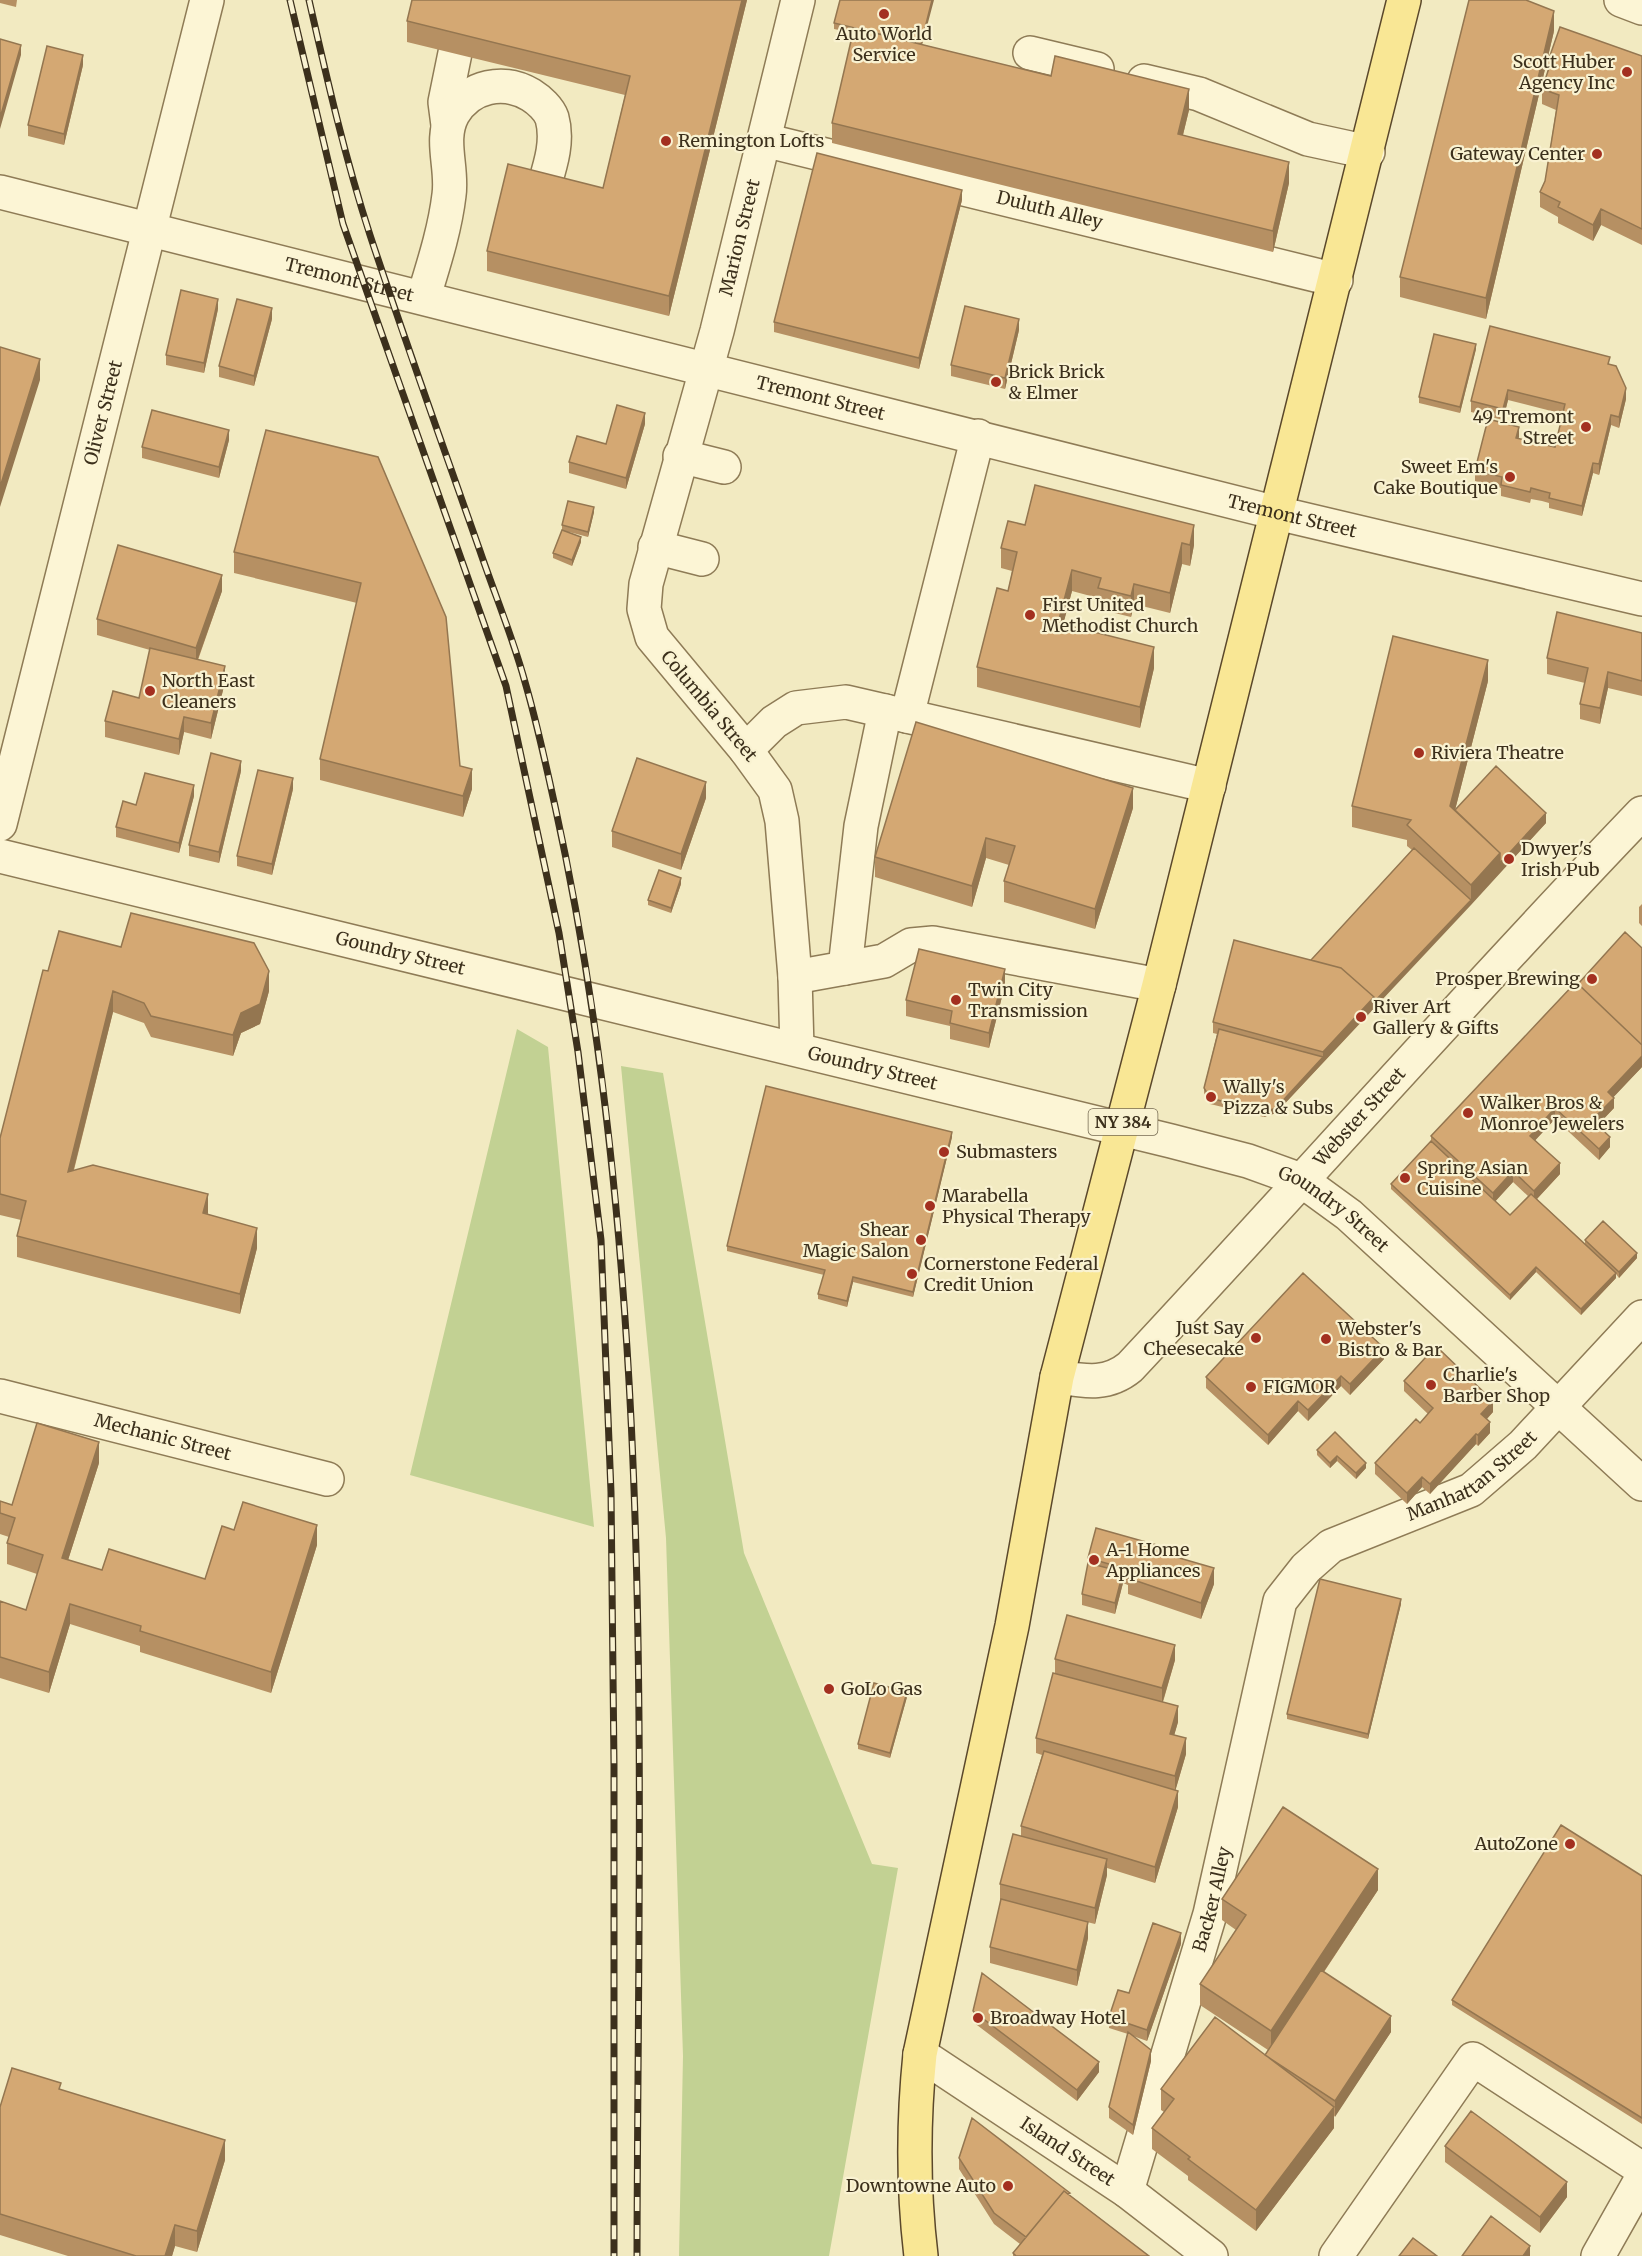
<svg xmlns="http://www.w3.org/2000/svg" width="1642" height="2256" viewBox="0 0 1642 2256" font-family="Merriweather,serif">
<rect width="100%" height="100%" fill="#f2eac1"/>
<path fill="#c2d193" d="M517,1029L548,1047L594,1527L410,1475Z
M621,1066L663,1073L744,1553L872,1864L898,1868L829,2256H679L683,2056L666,1538Z"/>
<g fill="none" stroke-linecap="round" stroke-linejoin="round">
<g stroke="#8e7b56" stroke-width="36">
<g id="minor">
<path d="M1621,0L1642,8"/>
<path d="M1030,53L1097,69"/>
<path d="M1144,81L1199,94L1308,139L1368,152"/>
<path d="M448,125L445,102L455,53"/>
<path id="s1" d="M764,140L1336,280"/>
<path id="s2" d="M0,192L1277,513L1642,599"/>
<path d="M424,296C434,263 445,229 449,195C453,167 439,140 453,114C470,85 504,79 531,95C539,100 549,109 552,118C559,143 549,169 542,193"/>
<path d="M680,456L724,467"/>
<path d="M655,547L702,559"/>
<path d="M907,716L978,436"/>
<path d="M746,750L774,722L796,708L846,702L1209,786"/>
<path id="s3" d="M0,824L207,0"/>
<path id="s4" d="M0,856L1171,1141L1248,1161L1301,1180L1349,1215L1642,1484"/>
<path d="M845,968L884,961L911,945L933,943L1159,985"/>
<path d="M795,977L845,968L861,826L885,711"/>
<path id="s5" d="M797,1049L795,977L782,821L775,790L746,750L652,637L644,609L646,584L717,331L798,0"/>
<path id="s6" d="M1057,1377C1084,1381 1107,1386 1130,1367C1302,1183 1468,994 1642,813"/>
<path id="s7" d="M0,1396L327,1479"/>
<path id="s8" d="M920,2054L1127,2191L1211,2256"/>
<path id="s9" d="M1127,2191L1210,1914L1280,1601L1306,1568L1331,1546L1471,1490L1523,1445L1642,1317"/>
<path d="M1336,2256L1473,2059L1642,2169"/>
<path d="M1598,2256L1642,2178"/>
</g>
</g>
<g stroke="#5b482b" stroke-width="36">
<path id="major" d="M921,2256C913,2189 913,2122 920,2054L1012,1626L1057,1377L1159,985L1404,0"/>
</g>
<use href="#minor" stroke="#fcf5d5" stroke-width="33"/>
<use href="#major" stroke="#f9e795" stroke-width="33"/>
<g stroke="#3c301c" stroke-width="7">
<path id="rail" d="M290,0L343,224L506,686L559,933L578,1052L601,1240L611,1492L614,1765V2256
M309,0C327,79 345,158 370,235C405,341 443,446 480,551C495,595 513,638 525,682C537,723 546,765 555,806C659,1279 638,1775 637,2256"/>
</g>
<use href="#rail" stroke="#f9f2d1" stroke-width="4.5" stroke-dasharray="14" stroke-linecap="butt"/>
</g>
<path fill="#b69063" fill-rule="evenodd" d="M0,0H17L16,7L0,3Z
M412,0H747L669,316L487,271V251L603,188L625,95L407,42V21Z
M834,23L1189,110L1183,135L1289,183L1273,252L832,143V123L853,33L834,29Z
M1554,31L1486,319L1400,297V277Z
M1642,56V245L1601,225L1593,241L1558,223V217L1540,207V192L1545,181L1556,110L1542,104V89L1547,76V64Z
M83,65L64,145L28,136V125Z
M962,200L919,369L774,332V322Z
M218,309L204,373L166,365V355Z
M272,319L254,386L219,377V366Z
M1490,326L1610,364L1626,399L1619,428L1611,425L1599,475L1593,473L1582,516L1549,508V503L1542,501L1531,499L1530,503L1501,496V488L1475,481V470L1555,447L1563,414L1508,400L1503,420L1471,412V401Z
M1019,330L1005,389L951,376V365Z
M1476,349L1460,413L1419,403V397Z
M645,424L626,489L569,473V462L606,444Z
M229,440L219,478L142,458V447Z
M378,457L460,766L472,789L463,817L320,780V759L357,603L234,573V552Z
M1035,485L1194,545L1190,566L1182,564L1170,613L1134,604L1131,617L1098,609V598L1072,591L1063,624L1154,668L1140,728L977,687V667L1008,591L1012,571L1001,568V548L1025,525Z
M594,512L588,537L569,532L581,542L572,566L553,558V553L562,530V525Z
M222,591L198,660L225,682L211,739L184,732L179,755L105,737V721L139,698L150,650L97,635V619Z
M1642,633V696L1608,688L1600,724L1580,719V704L1585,683L1547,674V658Z
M1488,681L1455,810L1546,823L1276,1113L1264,1117L1210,1104L1204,1093V1088L1217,1034L1213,1033V1022L1311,960L1412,850L1407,846V840L1352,827V806Z
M241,771L219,863L189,856V845Z
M293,789L272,875L237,866V856Z
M194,796L179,853L116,837V827L136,805Z
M706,798L681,870L612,847V831Z
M1133,808L1095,929L1004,902V881L1009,865L986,858L972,907L875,877V857Z
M681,884L671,913L648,905V900Z
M1642,904V926L1639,923V907Z
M1642,948V1067L1613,1097L1614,1108L1598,1125L1610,1147L1599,1160L1555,1119L1535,1140L1560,1174L1537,1199L1585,1244V1240L1637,1258L1619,1278L1616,1274V1278L1581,1315L1536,1272L1510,1300L1391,1189V1184L1431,1141V1136L1578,984ZM1513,1182L1528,1196L1510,1215L1495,1201Z
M48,971L269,991L260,1024L241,1033L233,1056L151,1037L144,1023L113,1012L74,1170L208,1214L257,1248L240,1314L17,1257V1236L21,1220L0,1215V1138Z
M1005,985L989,1048L950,1039V1026L906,1016V1000Z
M952,1137L913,1297L853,1282L847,1307L818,1299V1294L824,1275L727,1251V1246Z
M1384,1359L1350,1395L1341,1386L1308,1421L1298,1411L1268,1445L1206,1388V1377Z
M1404,1381L1493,1412L1487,1419L1490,1433L1478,1446L1476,1444L1430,1494L1422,1487L1407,1504L1375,1474V1463L1420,1423L1428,1414L1404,1391Z
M1335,1432L1366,1468L1356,1479L1337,1461L1330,1468L1317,1455V1450Z
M99,1463L68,1560L102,1570L205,1579L234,1530L317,1545L271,1693L140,1652V1646L70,1624L49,1693L0,1678V1601L26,1610L37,1574L7,1564V1543L9,1537L0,1534V1501L12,1505Z
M1171,1556L1214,1584L1201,1619L1128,1594V1585L1123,1583L1115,1614L1082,1605V1594L1088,1563V1558Z
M1401,1604L1368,1739L1287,1719V1714Z
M1055,1659L1175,1660L1163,1702L1178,1722L1174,1735L1186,1754L1175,1791L1178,1807L1155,1883L1107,1868V1875L1095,1924L1083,1921L1088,1938L1077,1986L990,1963V1947L1001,1900H1000V1884L1021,1836V1826L1042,1755L1036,1753V1738L1055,1673Z
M907,1697L890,1758L858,1749V1744Z
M1642,1876V2124L1452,2005V2000Z
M1378,1890L1324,1972L1391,2032L1334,2117V2128L1256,2231L1188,2180V2176L1152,2149V2128L1164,2112L1161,2110V2089L1265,2055L1268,2050L1200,2005V1984L1236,1930L1222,1920V1899Z
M1181,1944L1147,2041L1133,2036L1151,2061L1133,2135L1109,2118V2107L1128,2034L1109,2028V2017L1129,1993Z
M973,2011L1099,2072L1077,2101L973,2022Z
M61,2090L225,2160L197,2252L175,2246L172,2256H68L0,2235V2107Z
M1445,2146L1567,2197L1540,2233L1445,2162Z
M959,2158L1070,2195L1149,2256H1013V2253L1020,2244L994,2224L959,2169Z"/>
<path fill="#947650" d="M742,0H747L669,316V296Z
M932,0H934L921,49V44Z
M1554,11V31L1486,319V298Z
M21,45V55L0,129V118Z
M83,55V65L64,145V134Z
M1189,89V110L1178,155V134Z
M1289,162V183L1273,252V231Z
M962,190V200L919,369V358Z
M1601,209V225L1593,241V225Z
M218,299V309L204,373V363Z
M272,308V319L254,386V376Z
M1019,319V330L1005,389V378Z
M1476,344V349L1460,413V407Z
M40,359V380L0,507V487Z
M1626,388V399L1619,428V417Z
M1508,390V400L1503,420V409Z
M645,413V424L626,489V478Z
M1611,415V425L1599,475V464Z
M1519,427V437L1516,448V438Z
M229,430V440L219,478V467Z
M1593,463V473L1582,516V506Z
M594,507V512L588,537V532Z
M1194,525V545L1190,566V545Z
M581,537V542L572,566V560Z
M1182,543V564L1170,613V593Z
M1072,570V591L1058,644V623Z
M222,575V591L196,664V648Z
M1134,584V604L1131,617V596Z
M1154,647V668L1140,728V707Z
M1488,660V681L1453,818L1450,806Z
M225,666V682L211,739V723Z
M1608,672V688L1600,724V708Z
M184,717V732L179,755V739Z
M241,761V771L219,863V852Z
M472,769V789L463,817V796Z
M293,778V789L272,875V864Z
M706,782V798L681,870V854Z
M194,785V796L179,853V843Z
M1133,788V808L1095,929V909Z
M1546,813V823L1471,905L1276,1113L1264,1117V1112L1323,1057V1052L1374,997L1471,900V885L1500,853Z
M986,838V858L972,907V886Z
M681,878V884L671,913V908Z
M1005,969V985L989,1048V1033Z
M269,971V991L260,1024L241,1033L233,1056V1035L241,1013Z
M113,991V1012L68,1192V1172Z
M1642,1056V1067L1608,1103V1092Z
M1614,1098V1108L1592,1131V1120Z
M1555,1108V1119L1530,1146V1136Z
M952,1132V1137L913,1297V1292Z
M1610,1137V1147L1599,1160V1149Z
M1560,1163V1174L1534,1202V1191Z
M1513,1171V1182L1493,1204V1193Z
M208,1194V1214L203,1213Z
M257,1228V1248L240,1314V1294Z
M1637,1253V1258L1619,1278V1272Z
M1536,1267V1272L1510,1300V1295Z
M1616,1273V1278L1581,1315V1309Z
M853,1277V1282L847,1307V1301Z
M1384,1348V1359L1350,1395V1384Z
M1341,1376V1386L1308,1421V1410Z
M1298,1401V1411L1268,1445V1435Z
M1493,1401V1412L1481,1425V1414Z
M1490,1422V1433L1478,1446V1435Z
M1476,1434V1444L1430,1494V1484Z
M99,1442V1463L62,1579V1558Z
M1337,1456V1461L1330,1468V1463Z
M1366,1463V1468L1356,1479V1473Z
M1422,1477V1487L1407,1504V1493Z
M317,1525V1545L271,1693V1672Z
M1214,1568V1584L1201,1619V1603Z
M1123,1572V1583L1115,1614V1603Z
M1401,1599V1604L1368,1739V1734Z
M70,1604V1624L49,1693V1672Z
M1175,1645V1660L1162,1704V1688Z
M907,1692V1697L890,1758V1753Z
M1178,1706V1722L1170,1750V1734Z
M1186,1738V1754L1175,1792V1776Z
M1178,1791V1807L1155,1883V1867Z
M1107,1859V1875L1095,1924V1908Z
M1378,1869V1890L1271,2051V2031Z
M1088,1922V1938L1077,1986V1970Z
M1181,1933V1944L1147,2041V2030Z
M1391,2016V2032L1335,2117V2101Z
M1151,2050V2061L1133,2135V2125Z
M1099,2062V2072L1077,2101V2090Z
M1334,2107V2128L1256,2231V2210Z
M225,2140V2160L197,2252V2231Z
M1567,2182V2197L1540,2233V2217Z
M175,2225V2246L172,2256H165Z
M1530,2246V2256H1523Z"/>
<path fill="#d4a873" stroke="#947650" stroke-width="1.5" d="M412,0H742L669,296L487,251L508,164L603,188L630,76L407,21Z
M840,0H932L921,44L834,23Z
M1469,0H1526L1554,11L1486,298L1400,277Z
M1560,27L1642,56V229L1601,209L1593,225L1558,207L1560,202L1540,192L1545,181L1559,95L1542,89L1550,65L1547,64Z
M854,28L1051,76L1055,56L1189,89L1178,134L1289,162L1273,231L832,123Z
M0,39L21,45L0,118Z
M47,46L83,55L64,134L28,125Z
M817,153L962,190L919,358L774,322Z
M181,290L218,299L204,363L166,355Z
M237,299L272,308L254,376L219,366Z
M965,306L1019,319L1005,378L951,365Z
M1490,326L1610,357L1608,364L1616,366L1626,388L1619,417L1611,415L1599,464L1593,463L1582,506L1549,498L1550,493L1542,491L1531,488L1530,492L1501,485L1502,477L1475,470L1488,419L1519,427L1516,438L1555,447L1565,404L1508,390L1503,409L1471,401Z
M1434,334L1476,344L1460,407L1419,397Z
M0,347L40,359L0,487Z
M617,405L645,413L626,478L569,462L577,436L606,444Z
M152,410L229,430L219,467L142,447Z
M266,430L378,457L446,617L460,766L472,769L463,796L320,759L361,583L234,552Z
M1035,485L1194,525L1190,545L1182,543L1170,593L1134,584L1131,596L1098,588L1101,578L1072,570L1058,623L1154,647L1140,707L977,667L997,588L1008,591L1017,552L1001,548L1008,521L1025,525Z
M568,501L594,507L588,532L562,525Z
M562,530L581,537L572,560L553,553Z
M118,545L222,575L196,648L97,619Z
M1557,612L1642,633V681L1608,672L1600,708L1580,704L1588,668L1547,658Z
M1393,636L1488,660L1450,806L1500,853L1471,885L1407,825L1411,820L1352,806Z
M150,648L225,666L211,723L184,717L179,739L105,721L113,691L139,698Z
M916,722L1133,788L1095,909L1004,881L1015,846L986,838L972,886L875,857Z
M211,753L241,761L219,852L189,845Z
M637,758L706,782L681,854L612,831Z
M1496,766L1546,813L1500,863V853L1455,810Z
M258,770L293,778L272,864L237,856Z
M145,773L194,785L179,843L116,827L123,801L136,805Z
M1414,848L1471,900L1374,1002V997L1341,968L1311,960Z
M659,870L681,878L671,908L648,900Z
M131,913L254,943L269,971L260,1004L241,1013L233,1035L151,1016L144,1003L113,991L68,1172L93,1165L208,1194L203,1213L257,1228L240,1294L17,1236L26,1201L0,1194V1138L43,970L48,971L59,931L121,947Z
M1625,932L1642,948V1045L1578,984Z
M1234,940L1341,968L1374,997L1323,1052L1213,1022Z
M919,949L1005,969L989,1033L950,1023L952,1011L906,1000Z
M1576,982L1642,1045V1056L1608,1092L1614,1098L1592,1120L1610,1137L1599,1149L1555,1108L1530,1136L1560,1163L1534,1191L1513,1171L1493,1193L1431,1136Z
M1219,1029L1323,1057L1276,1108L1264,1112L1210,1098L1204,1088Z
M766,1086L952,1132L913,1292L853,1277L847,1301L818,1294L825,1270L727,1246Z
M1431,1141L1510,1215L1531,1194L1616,1273L1581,1309L1536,1267L1510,1295L1391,1184Z
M1603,1221L1637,1253L1619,1272L1585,1240Z
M1303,1273L1384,1348L1350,1384L1341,1376L1308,1410L1298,1401L1268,1435L1206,1377Z
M1436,1346L1493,1401L1481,1414L1490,1422L1478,1435L1476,1434L1430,1484L1422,1477L1407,1493L1375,1463L1416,1419L1420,1423L1433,1408L1404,1381Z
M37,1423L99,1442L62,1558L102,1570L109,1549L205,1579L222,1526L234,1530L243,1502L317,1525L271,1672L140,1631L141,1626L70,1604L49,1672L0,1657V1601L26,1610L43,1555L7,1543L15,1518L0,1513V1501L12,1505Z
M1335,1432L1366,1463L1356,1473L1337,1456L1330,1463L1317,1450Z
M1096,1528L1171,1549L1169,1555L1214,1568L1201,1603L1128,1578L1130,1570L1088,1558Z
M1088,1563L1123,1572L1115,1603L1082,1594Z
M1320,1579L1401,1599L1368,1734L1287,1714Z
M1067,1615L1175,1645L1162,1688L1055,1659Z
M1053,1673L1178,1706L1170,1734L1186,1738L1175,1776L1036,1738Z
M874,1683L907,1692L890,1753L858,1744Z
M1044,1751L1178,1791L1155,1867L1021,1826Z
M1283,1807L1378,1869L1271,2031L1200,1984L1246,1915L1222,1899Z
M1561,1825L1642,1876V2118L1452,2000Z
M1013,1834L1107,1859L1095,1908L1000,1884Z
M1001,1899L1088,1922L1077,1970L990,1947Z
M1153,1923L1181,1933L1147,2030L1109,2017L1118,1990L1129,1993Z
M1321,1970L1391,2016L1335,2101L1265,2055Z
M982,1973L1099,2062L1077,2090L973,2011Z
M1215,2017L1334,2107L1256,2210L1188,2159L1190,2157L1152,2128L1174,2099L1161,2089Z
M1128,2032L1151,2050L1133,2125L1109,2107Z
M12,2068L61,2083L59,2089L225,2140L197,2231L175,2225L165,2256H136L0,2214V2107Z
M1471,2111L1567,2182L1540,2217L1445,2146Z
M972,2118L1070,2193L1068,2194L1064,2191L1026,2237L994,2213L959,2158Z
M1064,2191L1149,2256H1016L1013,2253Z
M1491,2216L1530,2246L1523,2256H1462Z
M1413,2238L1437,2256H1399Z"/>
<g fill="#a33020" stroke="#f9f2d1" stroke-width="2">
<circle cx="884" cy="14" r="6"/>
<circle cx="1627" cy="72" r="6"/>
<circle cx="666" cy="141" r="6"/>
<circle cx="1597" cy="154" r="6"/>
<circle cx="996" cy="382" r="6"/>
<circle cx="1586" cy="427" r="6"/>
<circle cx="1510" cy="477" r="6"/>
<circle cx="1030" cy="615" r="6"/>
<circle cx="150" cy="691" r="6"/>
<circle cx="1419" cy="753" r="6"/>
<circle cx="1509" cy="859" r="6"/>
<circle cx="1592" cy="979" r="6"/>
<circle cx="956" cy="1000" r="6"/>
<circle cx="1361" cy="1017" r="6"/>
<circle cx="1211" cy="1097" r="6"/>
<circle cx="1468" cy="1113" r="6"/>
<circle cx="944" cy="1152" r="6"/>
<circle cx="1405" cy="1178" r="6"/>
<circle cx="930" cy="1206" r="6"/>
<circle cx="921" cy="1240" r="6"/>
<circle cx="912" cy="1274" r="6"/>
<circle cx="1256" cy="1338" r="6"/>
<circle cx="1326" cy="1339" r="6"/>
<circle cx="1431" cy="1385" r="6"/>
<circle cx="1251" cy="1387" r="6"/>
<circle cx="1094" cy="1560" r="6"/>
<circle cx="829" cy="1689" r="6"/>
<circle cx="1570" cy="1844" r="6"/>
<circle cx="978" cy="2018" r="6"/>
<circle cx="1008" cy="2186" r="6"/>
</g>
<g text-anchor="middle" stroke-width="4.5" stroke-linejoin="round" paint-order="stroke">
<rect fill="#f9f2d1" stroke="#756a52" stroke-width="1.5" x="1088.5" y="1109" width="69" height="26" rx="4.5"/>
<g font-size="16" font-weight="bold" fill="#3c301c">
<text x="1123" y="1128">NY 384</text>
</g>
<g font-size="18" fill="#3c301c" stroke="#f9f2d1" text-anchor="start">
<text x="884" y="40" text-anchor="middle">Auto World<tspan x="884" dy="21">Service</tspan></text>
<text x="1615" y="68" text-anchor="end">Scott Huber<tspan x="1615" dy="21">Agency Inc</tspan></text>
<text x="678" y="147">Remington Lofts</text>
<text x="1585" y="160" text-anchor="end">Gateway Center</text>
<text x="1008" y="378">Brick Brick<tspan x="1008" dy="21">&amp; Elmer</tspan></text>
<text x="1574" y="423" text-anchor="end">49 Tremont<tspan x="1574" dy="21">Street</tspan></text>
<text x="1498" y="473" text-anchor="end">Sweet Em's<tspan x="1498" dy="21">Cake Boutique</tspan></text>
<text x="1042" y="611">First United<tspan x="1042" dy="21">Methodist Church</tspan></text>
<text x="162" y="687">North East<tspan x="162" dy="21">Cleaners</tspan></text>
<text x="1431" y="759">Riviera Theatre</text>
<text x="1521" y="855">Dwyer's<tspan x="1521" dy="21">Irish Pub</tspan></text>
<text x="1580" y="985" text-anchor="end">Prosper Brewing</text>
<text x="968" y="996">Twin City<tspan x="968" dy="21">Transmission</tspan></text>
<text x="1373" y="1013">River Art<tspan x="1373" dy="21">Gallery &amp; Gifts</tspan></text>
<text x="1223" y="1093">Wally's<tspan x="1223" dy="21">Pizza &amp; Subs</tspan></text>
<text x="1480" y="1109">Walker Bros &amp;<tspan x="1480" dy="21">Monroe Jewelers</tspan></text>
<text x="956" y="1158">Submasters</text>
<text x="1417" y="1174">Spring Asian<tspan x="1417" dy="21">Cuisine</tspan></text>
<text x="942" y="1202">Marabella<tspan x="942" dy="21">Physical Therapy</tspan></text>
<text x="909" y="1236" text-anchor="end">Shear<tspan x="909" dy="21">Magic Salon</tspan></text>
<text x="924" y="1270">Cornerstone Federal<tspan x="924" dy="21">Credit Union</tspan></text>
<text x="1244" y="1334" text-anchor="end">Just Say<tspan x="1244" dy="21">Cheesecake</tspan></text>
<text x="1338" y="1335">Webster's<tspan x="1338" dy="21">Bistro &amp; Bar</tspan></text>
<text x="1443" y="1381">Charlie's<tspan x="1443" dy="21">Barber Shop</tspan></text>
<text x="1263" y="1393">FIGMOR</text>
<text x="1106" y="1556">A-1 Home<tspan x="1106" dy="21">Appliances</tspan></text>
<text x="841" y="1695">GoLo Gas</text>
<text x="1558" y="1850" text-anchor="end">AutoZone</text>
<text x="990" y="2024">Broadway Hotel</text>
<text x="996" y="2192" text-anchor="end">Downtowne Auto</text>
</g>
<g font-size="18" fill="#3c301c" stroke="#f9f2d1">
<text dy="6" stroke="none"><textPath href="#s1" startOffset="294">Duluth Alley</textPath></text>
<text dy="6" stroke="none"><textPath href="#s5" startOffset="870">Marion Street</textPath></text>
<text dy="6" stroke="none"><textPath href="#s2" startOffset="360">Tremont Street</textPath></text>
<text dy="6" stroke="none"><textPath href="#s2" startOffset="846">Tremont Street</textPath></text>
<text dy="6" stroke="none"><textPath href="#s3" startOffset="424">Oliver Street</textPath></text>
<text dy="6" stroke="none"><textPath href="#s2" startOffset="1332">Tremont Street</textPath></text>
<text transform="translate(709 706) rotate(50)" y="6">Columbia Street</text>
<text dy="6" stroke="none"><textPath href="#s4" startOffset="412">Goundry Street</textPath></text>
<text dy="6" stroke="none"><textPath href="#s4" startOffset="898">Goundry Street</textPath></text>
<text dy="6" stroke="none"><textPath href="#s6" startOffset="416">Webster Street</textPath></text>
<text dy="6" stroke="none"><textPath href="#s4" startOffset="1384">Goundry Street</textPath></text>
<text dy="6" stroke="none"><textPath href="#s7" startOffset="168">Mechanic Street</textPath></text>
<text dy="6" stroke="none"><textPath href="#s9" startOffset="844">Manhattan Street</textPath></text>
<text dy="6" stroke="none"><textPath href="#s9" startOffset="304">Backer Alley</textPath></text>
<text dy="6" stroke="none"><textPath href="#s8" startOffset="177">Island Street</textPath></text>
</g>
</g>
</svg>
